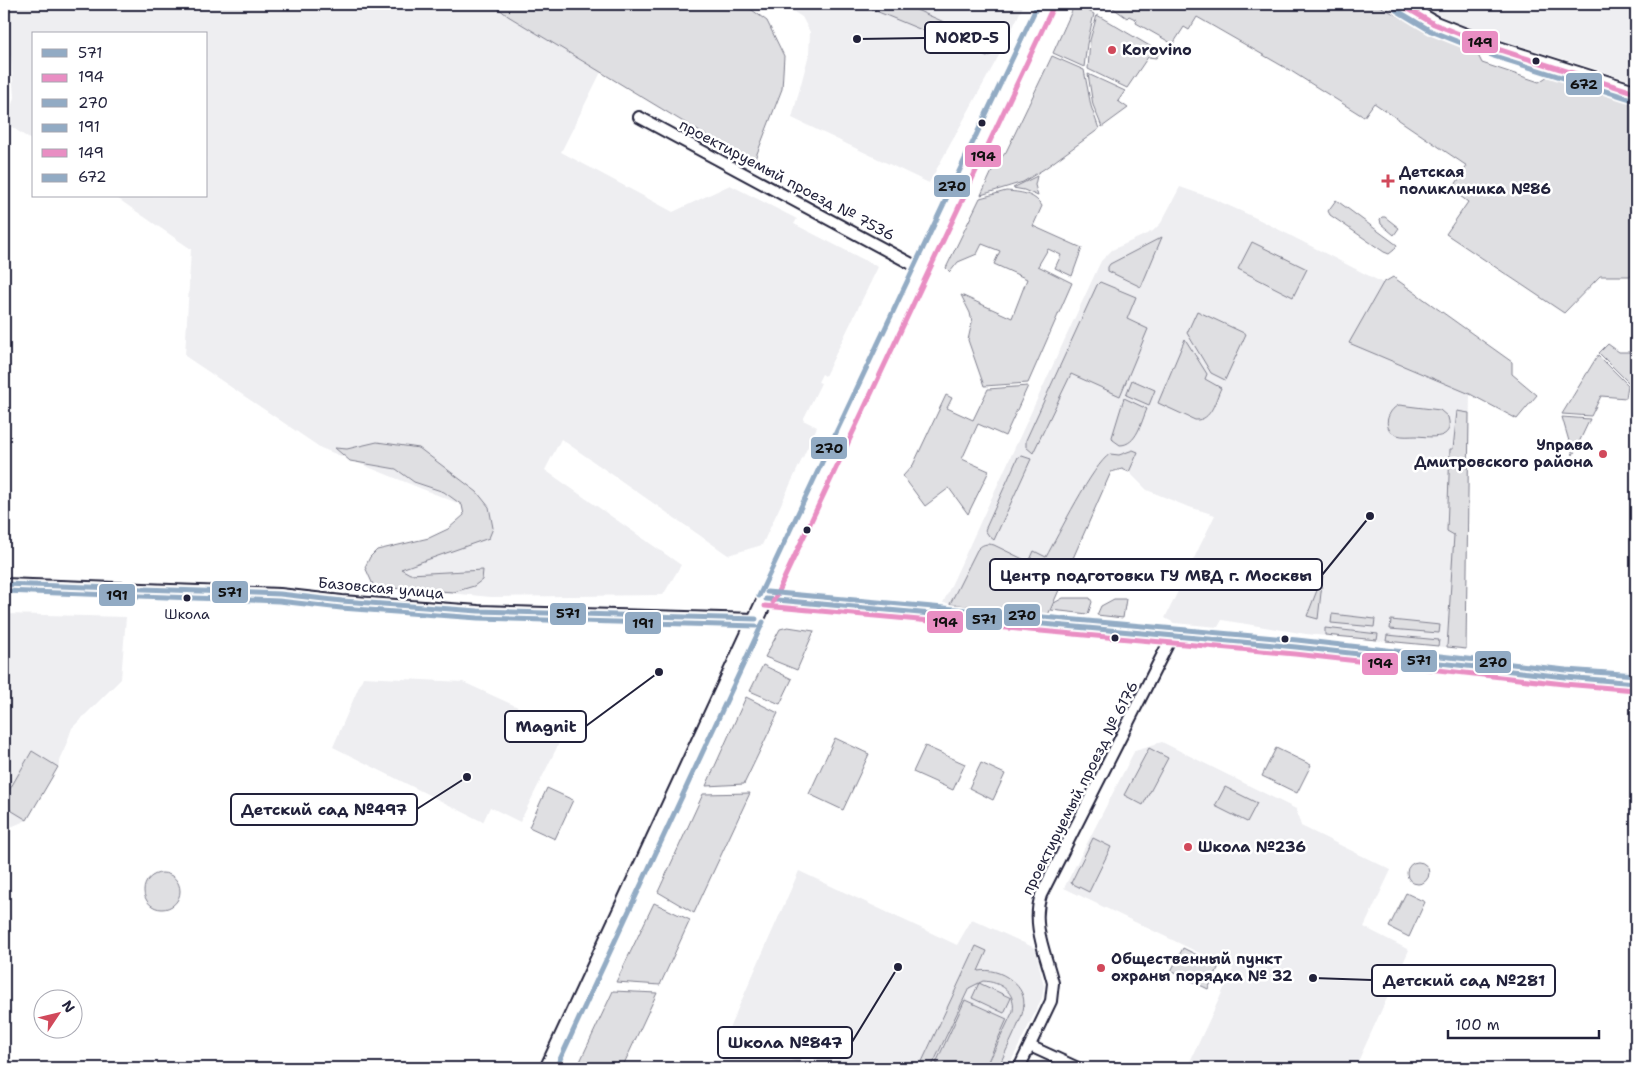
<svg xmlns="http://www.w3.org/2000/svg" width="1640" height="1072" viewBox="0 0 1640 1072" font-family="'Shantell Sans',sans-serif">
<rect width="100%" height="100%" fill="#fff"/>
<filter id="ink" filterUnits="userSpaceOnUse"><feTurbulence type="fractalNoise" baseFrequency=".02" numOctaves="2"/><feDisplacementMap in="SourceGraphic" scale="10" xChannelSelector="R" yChannelSelector="G"/><feConvolveMatrix kernelMatrix="1 2 1 2 8 2 1 2 1" color-interpolation-filters="sRGB"/></filter>
<g filter="url(#ink)">
<path fill="#eeeef1" d="M4,4H493L508,16L601,72L561,152L673,212L730,185L797,219L794,224L878,267L825,376L822,374L818,382L821,383L803,420L817,427L762,545L728,555L561,439L545,470L681,565L663,595L491,597L377,586V573L472,541V509L321,448L185,356L191,249L114,196H206V34H34V142L6,123L10,112L14,97L11,57L4,45Z
M781,4H1024L1003,48L929,183L792,118L809,54L810,32L802,17Z
M1416,4H1636V82L1493,37L1465,27Z
M1180,187L1214,199L1256,218L1383,283L1350,343L1470,394L1466,649L1306,634L1222,620L1218,627L1174,623L1165,618L1215,515L1186,506L1147,490L1129,472L1122,469L1111,472L1048,615L943,603L1101,261L1112,250L1153,231L1161,223Z
M4,614L126,617L121,679L72,728L58,767L27,820L4,830Z
M363,677L463,682L566,729L520,822L490,807L483,822L333,747Z
M1162,742L1296,809L1301,826L1391,870L1364,927L1409,950L1355,1068H1187L1233,969L1064,888L1135,750Z
M799,871L957,945L972,919L1035,948L1044,986L1042,998L1008,1068H808L728,1031Z"/>
<path fill="#dfdfe2" stroke="#80808e" d="M493,4H744L767,21L784,56L782,89L753,164L508,16Z
M859,4H903L1003,48L987,57Z
M1075,4L1094,14L1087,44L1084,67L1053,53Z
M1115,4H1376L1437,37L1477,53L1482,63L1539,82L1548,76L1619,98L1636,106V276H1600L1564,313L1446,234L1468,202L1452,190L1467,166L1374,103L1364,117L1291,71L1197,17L1189,30L1184,27L1173,44L1136,23L1137,20L1129,16L1127,18L1113,8Z
M1097,15L1160,52L1156,58L1148,57L1127,88L1088,69L1090,40Z
M1052,56L1084,70L1091,106L1099,129L1044,169L1023,182L981,195L994,167L1006,152Z
M1088,74L1125,91L1118,101L1128,108L1102,127L1093,105Z
M1037,176L1035,185L1038,196L1024,190L1013,188Z
M1006,191C1020,192 1034,193 1042,206L1033,226L1082,248L1072,276L1055,268L1061,255L1048,249L1038,266L1072,283L1028,383L984,386L968,340L972,322L970,313L961,295L1012,318L1027,279L994,264L1000,251L982,244L977,254L958,262L950,272L946,268L980,198Z
M1336,200L1397,245L1394,250L1389,254L1384,252L1330,215L1328,211Z
M1382,217H1385L1399,228L1394,235L1381,224L1380,219Z
M1162,237L1141,287L1108,271V267L1110,264Z
M1252,242L1307,269L1293,297L1238,269Z
M1393,277L1512,362V374L1537,395L1517,419L1470,394L1349,343L1383,283Z
M1100,282L1136,297L1127,319L1148,329L1120,396L1071,374L1033,453L1026,447V440L1097,285Z
M1197,311L1246,334L1225,380L1211,373L1187,333Z
M1185,339L1207,374L1205,379L1221,388C1215,400 1212,421 1195,420L1158,403Z
M1608,344L1619,352H1636V385H1631L1599,353Z
M1598,355L1628,385L1626,398L1601,396L1591,416L1562,414Z
M1132,380L1155,390L1149,405L1126,395Z
M1028,386L1005,436L978,424L962,459L989,471L968,514L949,488L925,506L903,476L913,465L946,395L952,398L947,408L973,420L988,389Z
M1124,398L1147,409C1141,422 1137,445 1120,445L1113,440L1112,437Z
M1399,405L1440,410L1448,417C1455,441 1431,437 1416,436C1410,436 1402,437 1397,435C1381,430 1387,410 1399,405Z
M1457,411L1469,413L1466,649L1447,647L1454,535L1447,531L1450,449H1453Z
M1562,417L1590,419L1573,455Z
M377,442L419,448L477,492L489,507L493,528L489,538L401,569L410,574L483,570L482,580L474,586L454,592L374,587L365,567L370,557L377,550L429,538L448,529L464,515L462,505L444,492L414,482L396,469L350,461L335,448L347,449Z
M1133,450L1138,452L1129,472L1122,469L1111,472L1048,615L950,604L977,550C982,544 987,543 994,545L1029,562L1034,551L1046,557C1058,536 1093,464 1110,454L1119,455Z
M1022,456L1031,459L994,540L989,536L985,530L1018,457Z
M1323,575L1318,619L1307,616Z
M1063,598H1090L1092,602L1088,614L1051,610L1054,603Z
M1114,599H1126L1123,618L1097,615L1101,606Z
M1332,614L1375,619L1374,627L1331,623Z
M1391,620L1440,625L1439,633L1390,629Z
M788,627L814,631L797,670L765,657L780,629Z
M1325,628L1378,634L1377,640L1325,635Z
M1387,635L1439,640L1438,646L1386,641Z
M763,665L792,679L780,704L750,691Z
M746,697L778,713L744,784L706,786Z
M835,738L869,754L843,810L809,794Z
M925,746L965,764L953,790L913,772Z
M1149,748L1168,758L1143,805L1124,795Z
M1276,748L1311,765L1297,793L1262,776Z
M32,751L58,767L27,820L4,806V799Z
M981,763L1005,774L993,800L969,788Z
M1225,787L1257,803L1247,822L1215,806Z
M547,788L573,800L555,839L529,827Z
M750,793L694,913L658,892L703,794Z
M1093,838L1111,847L1089,892L1071,883Z
M1407 873a11 11 0 1 1 22 0a11 11 0 1 1-22 0Z
M144 891a18 18 0 1 1 36 0a18 18 0 1 1-36 0Z
M1406,893L1425,902L1409,937L1389,927Z
M654,903L690,920L660,985L616,982Z
M976,946L987,951L978,971C989,969 1001,972 1011,980C1033,997 1022,1016 1013,1036C1008,1047 1003,1057 998,1068H986L1013,1011C1016,992 1001,982 983,981L969,988L931,1068H919Z
M1183,948L1219,966L1208,989L1171,971Z
M979,983L1011,998L1004,1013L972,998Z
M613,991L657,993L622,1068H577Z
M965,1000L1007,1019L985,1068H948L936,1063Z"/>
<g fill="none" stroke-linecap="round" stroke-linejoin="round">
<g stroke="#22223b" stroke-width="14">
<path id="street" d="M639,117L921,269
M4,584L280,594L342,601L478,611L756,619
M1030,1046L1078,1068
M1019,1068L1051,1001L1053,983C1046,954 1031,925 1041,895L1172,636"/>
</g>
<g stroke="#22223b" stroke-width="19">
<path id="secondary" d="M1400,4L1434,24L1497,49L1636,93
M766,599L1296,647L1565,677L1636,683
M548,1068L756,619L1046,4"/>
</g>
<use href="#street" stroke="#fff" stroke-width="10"/>
<use href="#secondary" stroke="#fff" stroke-width="15"/>
<g stroke="#fff" stroke-width="9">
<path id="bus-1" d="M4,584L280,594L342,601L478,611L756,619
M766,599L1296,647L1565,677L1636,683"/>
</g>
<g stroke="#fff" stroke-width="9">
<path id="bus-2" d="M773,602L1053,7
M765,606L1295,654L1564,684L1635,690"/>
</g>
<g stroke="#fff" stroke-width="9">
<path id="bus-3" d="M767,592L1297,640L1566,670L1636,675
M759,596L1038,4"/>
</g>
<g stroke="#fff" stroke-width="9">
<path id="bus-4" d="M4,591L279,601L341,608L478,618L756,626
M556,1068L763,622"/>
</g>
<g stroke="#fff" stroke-width="9">
<path id="bus-5" d="M1400,4L1434,24L1497,49L1636,93"/>
</g>
<g stroke="#fff" stroke-width="9">
<path id="bus-6" d="M1396,10L1431,31L1494,56L1634,100"/>
</g>
<use href="#bus-1" stroke="#92abc4" stroke-width="5"/>
<use href="#bus-2" stroke="#e98ec3" stroke-width="5"/>
<use href="#bus-3" stroke="#92abc4" stroke-width="5"/>
<use href="#bus-4" stroke="#92abc4" stroke-width="5"/>
<use href="#bus-5" stroke="#e98ec3" stroke-width="5"/>
<use href="#bus-6" stroke="#92abc4" stroke-width="5"/>
</g>
</g>
<g fill="#d1495b" stroke="#fff" stroke-width="2">
<circle cx="1112" cy="50" r="5"/>
<path d="M1385.5 173.5h5v5h5v5h-5v5h-5v-5h-5v-5h5z"/>
<circle cx="1603" cy="454" r="5"/>
<circle cx="1188" cy="847" r="5"/>
<circle cx="1101" cy="968" r="5"/>
</g>
<g fill="#22223b" stroke="#fff" stroke-width="2">
<circle cx="1536" cy="61" r="4.5"/>
<circle cx="982" cy="123" r="4.5"/>
<circle cx="807" cy="530" r="4.5"/>
<circle cx="187" cy="598" r="4.5"/>
<circle cx="1115" cy="638" r="4.5"/>
<circle cx="1285" cy="639" r="4.5"/>
</g>
<g text-anchor="middle" stroke-width="5" stroke-linejoin="round" paint-order="stroke">
<g font-size="14" fill="#22223b" stroke="#fff">
<text x="187" y="619">Школа</text>
</g>
<g font-size="15" font-weight="bold" fill="#22223b" stroke="#fff" text-anchor="start">
<text x="1122" y="55">Korovino</text>
<text x="1399" y="177">Детская<tspan x="1399" dy="17">поликлиника №86</tspan></text>
<text x="1593" y="450" text-anchor="end">Управа<tspan x="1593" dy="17">Дмитровского района</tspan></text>
<text x="1198" y="852">Школа №236</text>
<text x="1111" y="964">Общественный пункт<tspan x="1111" dy="17">охраны порядка № 32</tspan></text>
</g>
<g font-size="15" fill="#22223b" stroke="#fff">
<text transform="translate(787 180) rotate(28)" y="5">проектируемый проезд № 7536</text>
<text transform="translate(381 588) rotate(5)" y="5">Базовская улица</text>
<text transform="translate(1080 788) rotate(-63)" y="5">проектируемый проезд № 6176</text>
</g>
</g>
<path fill="none" stroke="#22223b" stroke-width="2" d="M857 39L925 38M1370 516L1322 575M659 672L586 726M467 777L417 809M1313 978L1372 980M898 967L852 1042"/>
<g fill="#22223b" stroke="#fff" stroke-width="2">
<circle cx="857" cy="39" r="5"/>
<circle cx="1370" cy="516" r="5"/>
<circle cx="659" cy="672" r="5"/>
<circle cx="467" cy="777" r="5"/>
<circle cx="1313" cy="978" r="5"/>
<circle cx="898" cy="967" r="5"/>
</g>
<g fill="#fff" stroke="#22223b" stroke-width="2">
<rect x="925" y="22" width="84" height="31" rx="5"/>
<rect x="990" y="559" width="332" height="31" rx="5"/>
<rect x="505" y="711" width="81" height="31" rx="5"/>
<rect x="231" y="794" width="186" height="31" rx="5"/>
<rect x="1372" y="965" width="183" height="31" rx="5"/>
<rect x="718" y="1027" width="134" height="31" rx="5"/>
</g>
<g font-size="16" text-anchor="middle" font-weight="bold" fill="#22223b">
<text x="967" y="43">NORD-5</text>
<text x="1156" y="581">Центр подготовки ГУ МВД г. Москвы</text>
<text x="546" y="732">Magnit</text>
<text x="324" y="815">Детский сад №497</text>
<text x="1464" y="986">Детский сад №281</text>
<text x="785" y="1048">Школа №847</text>
</g>
<g stroke="#fff" stroke-width="2">
<rect x="1461" y="30" width="38" height="24" rx="5" fill="#e98ec3"/>
<rect x="1565" y="72" width="38" height="24" rx="5" fill="#92abc4"/>
<rect x="964" y="144" width="38" height="24" rx="5" fill="#e98ec3"/>
<rect x="933" y="174" width="38" height="24" rx="5" fill="#92abc4"/>
<rect x="810" y="436" width="38" height="24" rx="5" fill="#92abc4"/>
<rect x="211" y="580" width="38" height="24" rx="5" fill="#92abc4"/>
<rect x="98" y="583" width="38" height="24" rx="5" fill="#92abc4"/>
<rect x="549" y="602" width="38" height="24" rx="5" fill="#92abc4"/>
<rect x="1003" y="603" width="38" height="24" rx="5" fill="#92abc4"/>
<rect x="965" y="607" width="38" height="24" rx="5" fill="#92abc4"/>
<rect x="926" y="610" width="38" height="24" rx="5" fill="#e98ec3"/>
<rect x="624" y="611" width="38" height="24" rx="5" fill="#92abc4"/>
<rect x="1400" y="649" width="38" height="24" rx="5" fill="#92abc4"/>
<rect x="1474" y="650" width="38" height="24" rx="5" fill="#92abc4"/>
<rect x="1361" y="652" width="38" height="24" rx="5" fill="#e98ec3"/>
</g>
<g font-size="14" text-anchor="middle" font-weight="bold" fill="#111">
<text x="1480" y="47">149</text>
<text x="1584" y="89">672</text>
<text x="983" y="161">194</text>
<text x="952" y="191">270</text>
<text x="829" y="453">270</text>
<text x="230" y="597">571</text>
<text x="117" y="600">191</text>
<text x="568" y="618">571</text>
<text x="1022" y="620">270</text>
<text x="984" y="624">571</text>
<text x="945" y="627">194</text>
<text x="643" y="628">191</text>
<text x="1419" y="665">571</text>
<text x="1493" y="667">270</text>
<text x="1380" y="668">194</text>
</g>
<rect width="1640" height="1072" fill="none" stroke="#fff" stroke-width="20"/>
<rect x="10" y="10" width="1620" height="1052" fill="none" stroke="#22223b" stroke-width="2" filter="url(#ink)"/>
<rect x="32" y="32" width="175" height="165" fill="#ffffff" stroke="#a7a7b1"/>
<rect x="42" y="49" width="25" height="8" fill="#92abc4" stroke="#a7a7b1"/>
<text x="78" y="58" font-size="15" fill="#22223b">571</text>
<rect x="42" y="74" width="25" height="8" fill="#e98ec3" stroke="#a7a7b1"/>
<text x="78" y="82" font-size="15" fill="#22223b">194</text>
<rect x="42" y="99" width="25" height="8" fill="#92abc4" stroke="#a7a7b1"/>
<text x="78" y="108" font-size="15" fill="#22223b">270</text>
<rect x="42" y="124" width="25" height="8" fill="#92abc4" stroke="#a7a7b1"/>
<text x="78" y="132" font-size="15" fill="#22223b">191</text>
<rect x="42" y="149" width="25" height="8" fill="#e98ec3" stroke="#a7a7b1"/>
<text x="78" y="158" font-size="15" fill="#22223b">149</text>
<rect x="42" y="174" width="25" height="8" fill="#92abc4" stroke="#a7a7b1"/>
<text x="78" y="182" font-size="15" fill="#22223b">672</text>
<g transform="translate(58 1014) rotate(55)"><circle r="24" fill="#ffffff" stroke="#a7a7b1"/>
<path d="M0-4L9 19L0 12L-9 19Z" fill="#d1495b"/>
<text y="-8" font-size="14" font-weight="bold" text-anchor="middle" fill="#22223b">N</text>
</g>
<path d="M1448 1030v8h151v-8" fill="none" stroke="#22223b" stroke-width="2.5"/>
<text x="1455" y="1030" font-size="15" fill="#22223b" stroke="#ffffff" stroke-width="4" paint-order="stroke">100 m</text>
</svg>
